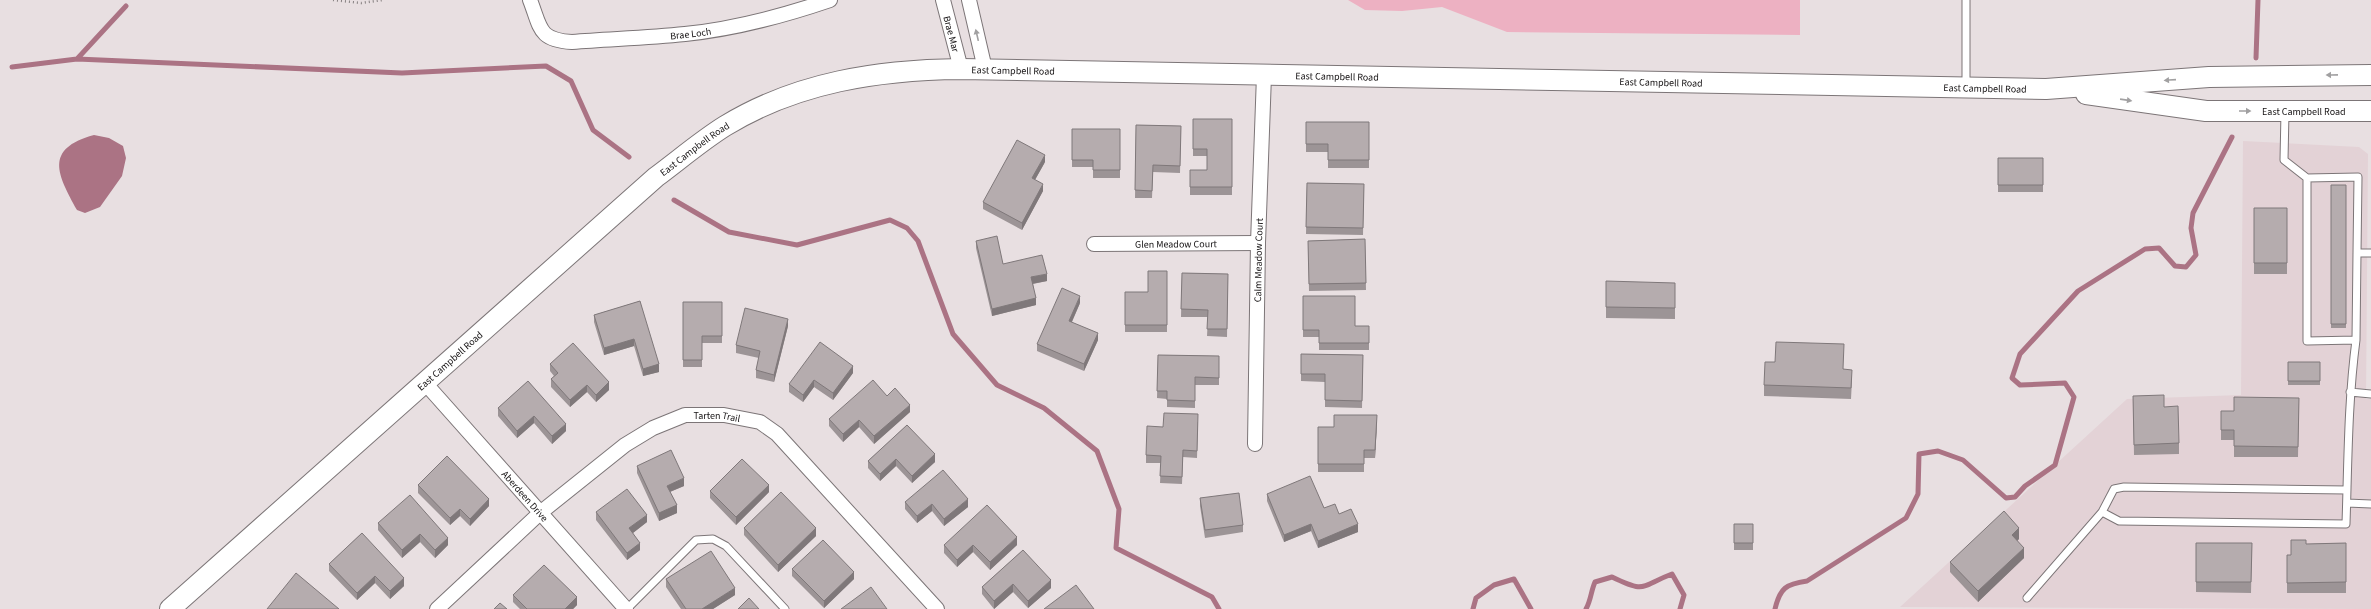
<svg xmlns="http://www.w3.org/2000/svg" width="2371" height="609" viewBox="0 0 2371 609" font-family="'Source Sans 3',sans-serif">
<rect width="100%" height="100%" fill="#e8dfe1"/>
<path fill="#e3d2d6" d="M2243,141L2359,147L2368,154L2366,399H2371V609L1900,607L2127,399L2241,395Z"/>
<path fill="#edb1c2" d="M1348,0H1800V35L1507,32L1442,7L1402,11L1365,10Z"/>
<path fill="#ab7384" d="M94,135L109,138L123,146L126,158L122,176L100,207L85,213L77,210C58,175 43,149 94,135Z"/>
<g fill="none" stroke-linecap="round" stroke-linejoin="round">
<path stroke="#ab7384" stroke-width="5" d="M2256,58L2258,0
M77,59L402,73L546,66L571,81L593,130L629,157
M12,67L77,59L126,6
M674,200L729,232L797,245L890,220L907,228L918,241L953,334L997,385L1044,408L1097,451L1119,509L1116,548L1212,597L1219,609
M1473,609L1476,598L1494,585L1514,579L1531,609
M1586,609C1591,600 1591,591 1595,582L1612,577C1647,594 1640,586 1672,574L1684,595L1680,609
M1775,609C1780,588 1786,584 1807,581L1906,518L1918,494L1919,454L1938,451L1963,460L2006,498L2015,497L2025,486L2055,465L2074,397L2065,383L2020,385L2012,378L2020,354L2078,291L2145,249L2159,248L2175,266L2186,267L2196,255L2191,228L2193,213L2232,137"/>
<g stroke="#7c7577" stroke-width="9">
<path id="lane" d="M1966,0V87
M2285,112L2284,160L2307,178L2358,177L2357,253H2371
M2307,178V341L2356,340C2348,401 2348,462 2346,524L2119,521L2102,512L2114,489L2124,487L2347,490
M2356,340L2357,253
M2350,392L2371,394
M2347,503L2371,504
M2027,598L2102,512
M627,609L696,540L713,539L726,546L785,609"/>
</g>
<g stroke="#7c7577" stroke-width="16">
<g id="street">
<path id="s1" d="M530,0C541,28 538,40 572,42C609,39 647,38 685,34C734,29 783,16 830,0"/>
<path id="s2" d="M943,0L961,69"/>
<path d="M969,0L985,69"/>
<path id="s3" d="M1094,244L1258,243"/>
<path id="s4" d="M425,383L626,609"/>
<path id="s5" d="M1255,444L1258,243L1264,75"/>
<path id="s6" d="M437,609L540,513L625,445L653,428L685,415H724L760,422L777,434L937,609"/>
</g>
</g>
<g stroke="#7c7577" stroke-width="22">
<g id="secondary">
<path id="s7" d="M2086,94L2206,111H2371"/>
<path id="s8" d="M170,609L656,177C679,160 701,141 725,126C797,82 878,70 961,69L2046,89L2209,77L2371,75"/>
</g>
</g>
<path stroke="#868081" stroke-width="2.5" stroke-dasharray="1 3" stroke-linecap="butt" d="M333,0L361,3L383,0"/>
<use href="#lane" stroke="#fff" stroke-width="7"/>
<use href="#street" stroke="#fff" stroke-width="14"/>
<use href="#secondary" stroke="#fff" stroke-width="20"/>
</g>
<path fill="#9c9496" d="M1193,119H1232V195H1190V170H1207V156H1193Z
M1306,122H1369V168H1328V152H1306Z
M1136,125L1181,126L1180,173L1153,172L1152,198H1135Z
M1072,129H1120V178H1093V167H1072Z
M1998,158H2043V192H1998Z
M1045,162L1035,180L1043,191L1022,230L983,209V202Z
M1307,183L1364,184L1363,235L1306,234Z
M2331,185H2346V328H2331Z
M2254,208H2287V274H2254Z
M1365,239L1366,290L1309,291L1308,241Z
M976,241L1003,264L1047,281L1033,284L1036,305L992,316L976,248Z
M1167,271V332H1125V292H1148Z
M1182,273L1228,274L1227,337L1207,336L1208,317H1181Z
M1606,281L1675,293V319L1606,318Z
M1303,296L1355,326H1369V350H1319V337H1303Z
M640,301L659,372L643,376L634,346L604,355L594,322V315Z
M683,302H722V343H702V367H683Z
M1080,303L1072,322L1098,340L1084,371L1037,351V344Z
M788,326L774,382L756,378V370L759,358L736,353V345Z
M1301,354L1363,355L1362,408L1325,407V382L1301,381Z
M1158,355L1219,356V385H1195V408L1167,407V399L1157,398Z
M2288,362H2320V385H2288Z
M550,364L609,390L596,402L587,392L570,407L551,387V379L554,376L550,371Z
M1843,369L1852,380L1851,399L1764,396V385Z
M853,373L833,400L814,387L803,402L789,392V384Z
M528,381L566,431L552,444L534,423L517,438L498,416V408Z
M887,396L910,412L874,444L859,427L843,442L829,426V419Z
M2133,396L2164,407L2179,443V454L2134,455Z
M2299,398L2298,457H2234V440H2221V411H2234Z
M1198,422L1197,458L1183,457L1182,484L1160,483L1161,463H1146V455L1163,427Z
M1377,422L1375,458H1364V472H1318V427H1334Z
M907,425L935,462L912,483L896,466L880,481L868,468V461Z
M637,466L684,486L670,492L677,513L659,521L637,473Z
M418,485L489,506L470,526L460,516L450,525L418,493Z
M710,491L769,492L736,525L710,498Z
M1267,494L1324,508L1339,514L1358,532L1318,548L1311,531L1284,542L1267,501Z
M1200,498L1243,525V532L1205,538L1200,506Z
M905,502L968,507L944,526L932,511L917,523L905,509Z
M596,512L647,522L633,533L640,550L627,560L596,520Z
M378,523L448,538V545L435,558L420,542L402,558L378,530Z
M1734,524H1753V550H1734Z
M744,528L816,536L778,572L744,535Z
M362,533L404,586L390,599L375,583L357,600L329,571V564Z
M2019,539L2017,541L2024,558L1978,602L1950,572V562Z
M2196,543H2252L2251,593L2196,592Z
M2346,543V593H2287V555H2291L2306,544Z
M944,545H1017L990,570L973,552L957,567L944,553Z
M1023,550L1051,588L1028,608L1013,592L994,609L982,594V587Z
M792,569L854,579L824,608L792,576Z
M666,579L735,595L713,609H681L666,587Z
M513,595L577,605L573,609H520L513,602Z"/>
<path fill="#7f787a" d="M1045,155V162L1032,185V178Z
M1043,184V191L1022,230V223Z
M1047,274V281L1031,284V277Z
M1080,296V303L1069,328V321Z
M1036,298V305L992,316V309Z
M788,319V326L774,382V375Z
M1098,333V340L1084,371V364Z
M634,339V346L604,355V348Z
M659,364V372L643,376V369Z
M853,366V373L833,400V393Z
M814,380V387L803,402V395Z
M609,382V390L596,402V395Z
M587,385V392L570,407V400Z
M910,405V412L874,444V436Z
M1377,415V422L1375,458V450Z
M534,416V423L517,438V431Z
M859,420V427L843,442V434Z
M566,424V431L552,444V436Z
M935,454V462L912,483V476Z
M896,459V466L880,481V474Z
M684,478V486L667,493V486Z
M769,485V492L736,525V517Z
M489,499V506L470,526V519Z
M968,499V507L944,526V519Z
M932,504V511L917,523V516Z
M677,505V513L659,521V513Z
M460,509V516L450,525V518Z
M647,515V522L629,536V528Z
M1311,524V531L1284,542V535Z
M1358,524V532L1318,548V541Z
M816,528V536L778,572V565Z
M2019,528V539L2012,546V535Z
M420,534V542L402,558V550Z
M1017,537V545L990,570V562Z
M448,538V545L435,558V550Z
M640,543V550L627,560V553Z
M973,545V552L957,567V560Z
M2024,548V558L1978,602V591Z
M854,572V579L824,608V601Z
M375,576V583L357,600V593Z
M404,578V586L390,599V591Z
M1051,580V588L1028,608V601Z
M1013,584V592L994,609V601Z
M735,588V595L713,609H702Z
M577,597V605L573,609H565Z"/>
<path fill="#b5acae" stroke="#7f787a" d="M1193,119H1232V187H1190V170H1207V149H1193Z
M1306,122H1369V160H1328V144H1306Z
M1136,125L1181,126L1180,166L1153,165L1152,191L1135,190Z
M1072,129H1120V170H1093V160H1072Z
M1017,140L1045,155L1032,178L1043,184L1022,223L983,202Z
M1998,158H2043V185H1998Z
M1307,183L1364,184L1363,228L1306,227Z
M2331,185H2346V324H2331Z
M2254,208H2287V263H2254Z
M997,236L1003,264L1042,255L1047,274L1031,277L1036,298L992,309L976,241Z
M1365,239L1366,283L1309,284L1308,241Z
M1148,271H1167V325H1125V292H1148Z
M1182,273L1228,274L1227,329H1207L1208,310L1181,309Z
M1606,281L1675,283V308L1606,307Z
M1062,288L1080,296L1069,321L1098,333L1084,364L1037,344Z
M1303,296H1355V326H1369V343H1319V330H1303Z
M640,301L659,364L643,369L634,339L604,348L594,315Z
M683,302H722V336H702V360H683Z
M745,308L788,319L774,375L756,370L760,351L736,345Z
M820,342L853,366L833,393L814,380L803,395L789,384Z
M1776,342L1844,344L1843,369L1852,370L1851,388L1764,385L1765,362H1775Z
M573,343L609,382L596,395L587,385L570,400L551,379L558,373L550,364Z
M1301,354L1363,355L1362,401L1325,400V374H1301Z
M1158,355L1219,356V378L1195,377V401L1167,400V391H1157Z
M2288,362H2320V381H2288Z
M873,380L887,396L895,388L910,405L874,436L859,420L843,434L829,419Z
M528,381L566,424L552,436L534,416L517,431L498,408Z
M2164,395V407L2178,406L2179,443L2134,445L2133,396Z
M2234,397L2299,398L2298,447L2234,446V430H2221V411H2234Z
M1164,413L1198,414L1197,451L1183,450L1182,477L1160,476L1161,456L1146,455L1147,426L1163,427Z
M1334,415H1377L1375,450H1364V464H1318V427H1334Z
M907,425L935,454L912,476L896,459L880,474L868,461Z
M671,450L684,478L667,486L677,505L659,513L637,466Z
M447,456L489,499L470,519L460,509L450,518L418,485Z
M742,459L769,485L736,517L710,491Z
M943,470L968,499L944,519L932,504L917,516L905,502Z
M1310,476L1324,508L1335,504L1339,514L1351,509L1358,524L1318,541L1311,524L1284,535L1267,494Z
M627,489L647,515L629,528L640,543L627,553L596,512Z
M781,492L816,528L778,565L744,528Z
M1239,493L1243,525L1205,530L1200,498Z
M410,495L448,538L435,550L420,534L402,550L378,523Z
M987,505L1017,537L990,562L973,545L957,560L944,545Z
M2004,511L2019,528L2012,535L2024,548L1978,591L1950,562Z
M1734,524H1753V543H1734Z
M362,533L404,578L390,591L375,576L357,593L329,564Z
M823,540L854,572L824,601L792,569Z
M2291,540H2306V544L2346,543V582L2287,583V555H2291Z
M2196,543H2252L2251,582H2196Z
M1023,550L1051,580L1028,601L1013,584L994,601L982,587Z
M711,551L735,588L702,609H686L666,579Z
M544,565L577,597L565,609H527L513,595Z
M296,573L339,609H267Z
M1076,585L1094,609H1044Z
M871,587L887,609H841Z
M749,598L759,609H738Z
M500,603L507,609H494Z"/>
<defs><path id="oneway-solid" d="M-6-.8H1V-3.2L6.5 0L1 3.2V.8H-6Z"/></defs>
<g fill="#a1a0a1">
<use href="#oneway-solid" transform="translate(977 35) rotate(-103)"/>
<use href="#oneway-solid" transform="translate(2332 75) rotate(179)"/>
<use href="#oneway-solid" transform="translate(2170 80) rotate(176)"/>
<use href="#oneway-solid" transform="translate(2126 100) rotate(8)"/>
<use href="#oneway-solid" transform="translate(2245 111)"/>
</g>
<g text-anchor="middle" stroke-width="3" stroke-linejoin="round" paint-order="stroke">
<g font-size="10" fill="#151213" stroke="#fff">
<text dy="4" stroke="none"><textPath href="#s1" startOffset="185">Brae Loch</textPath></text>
<text dy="4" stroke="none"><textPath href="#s2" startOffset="35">Brae Mar</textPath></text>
<text dy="4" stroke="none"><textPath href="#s8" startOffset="1034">East Campbell Road</textPath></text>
<text dy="4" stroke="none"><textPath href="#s8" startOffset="1358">East Campbell Road</textPath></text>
<text dy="4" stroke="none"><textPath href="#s8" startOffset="1682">East Campbell Road</textPath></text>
<text dy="4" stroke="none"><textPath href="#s8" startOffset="2006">East Campbell Road</textPath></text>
<text dy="4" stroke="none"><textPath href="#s7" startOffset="219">East Campbell Road</textPath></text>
<text dy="4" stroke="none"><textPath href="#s8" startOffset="698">East Campbell Road</textPath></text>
<text dy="4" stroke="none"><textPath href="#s3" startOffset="82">Glen Meadow Court</textPath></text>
<text dy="4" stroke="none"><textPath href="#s5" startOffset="184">Calm Meadow Court</textPath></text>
<text dy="4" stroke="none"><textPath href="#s8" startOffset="374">East Campbell Road</textPath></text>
<text dy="4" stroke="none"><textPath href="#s6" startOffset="349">Tarten Trail</textPath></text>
<text dy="4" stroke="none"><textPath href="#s4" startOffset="151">Aberdeen Drive</textPath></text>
</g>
</g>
</svg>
